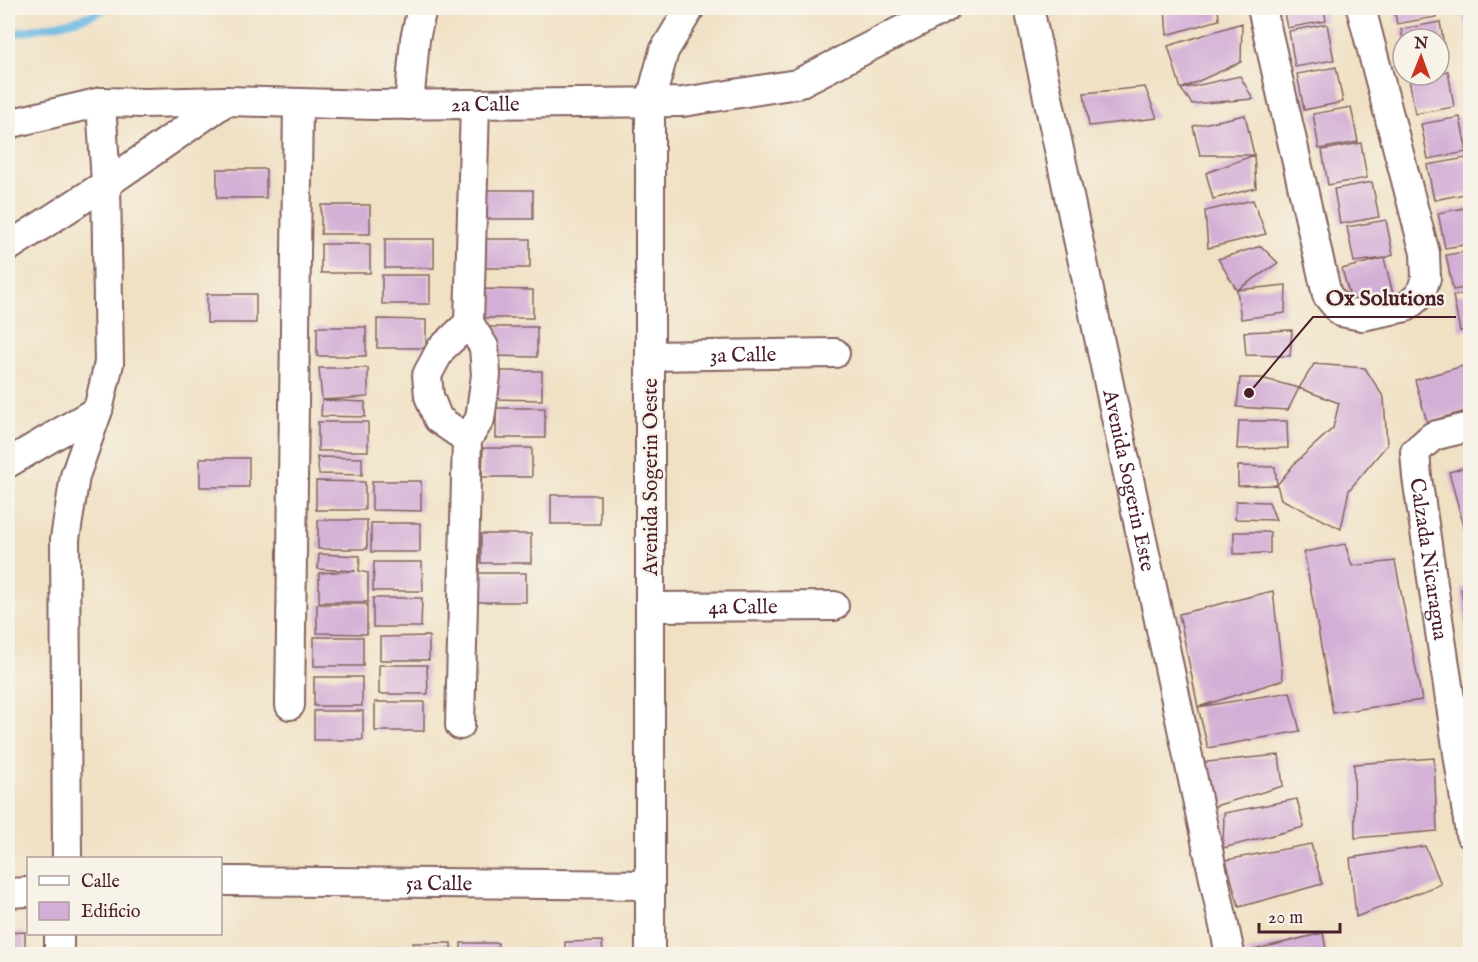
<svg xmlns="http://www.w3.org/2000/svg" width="1478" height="962" viewBox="0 0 1478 962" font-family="'IM FELL English',serif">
<rect width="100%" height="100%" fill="#f7f3e8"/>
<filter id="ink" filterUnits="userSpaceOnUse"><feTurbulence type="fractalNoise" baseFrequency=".0167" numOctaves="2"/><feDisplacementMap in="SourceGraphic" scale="12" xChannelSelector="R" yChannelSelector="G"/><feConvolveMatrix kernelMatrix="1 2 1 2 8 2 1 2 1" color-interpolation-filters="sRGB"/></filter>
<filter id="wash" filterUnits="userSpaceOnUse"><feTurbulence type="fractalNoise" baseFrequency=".008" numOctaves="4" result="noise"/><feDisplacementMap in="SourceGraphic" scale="24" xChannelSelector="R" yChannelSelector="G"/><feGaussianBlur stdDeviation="1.35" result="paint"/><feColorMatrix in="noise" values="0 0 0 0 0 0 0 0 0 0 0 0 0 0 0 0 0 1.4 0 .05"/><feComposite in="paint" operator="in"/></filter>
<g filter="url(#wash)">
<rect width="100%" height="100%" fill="#f0e1c4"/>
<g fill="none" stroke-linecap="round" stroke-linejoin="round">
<path stroke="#6ab7e3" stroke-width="8" d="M8,37L13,34C41,27 82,22 106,8"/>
</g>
<g id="blocks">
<path fill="#d3aed6" d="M1165,8H1218L1219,20L1167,35Z
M1283,8H1324L1326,21L1287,28Z
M1394,8H1434L1436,17L1397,24Z
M1462,8H1470V42H1469Z
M1440,22L1446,57L1439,58V39H1403L1401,29Z
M1242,23L1241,62L1181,89L1240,76L1253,99L1192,104L1181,89L1168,46Z
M1327,24L1334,60L1295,67L1289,31Z
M1336,67L1343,102L1304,110L1297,74Z
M1448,71L1454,107L1415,114L1409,78L1428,75H1439V73Z
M1145,87L1157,118L1089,126L1084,93Z
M1351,107L1358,142L1319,149L1313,114Z
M1245,115L1254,155H1200L1193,126Z
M1460,117L1467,152L1428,159L1421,124Z
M1361,143L1367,178L1328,185L1322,150Z
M1254,155L1256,188L1213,199L1206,173Z
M1466,158L1470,180V193L1434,200L1427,165Z
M217,169H266V198H217Z
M1372,182L1379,217L1340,224L1334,189Z
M484,190H533V219H484Z
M1253,200L1266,234L1208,248L1205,211Z
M321,205H370V234H321Z
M1470,207V244L1445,248L1438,213Z
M1386,220L1393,255L1384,258L1393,294L1352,305L1342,269L1384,258L1354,262L1347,227Z
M385,239H434V268H385Z
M480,239H530V268H480Z
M321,244H370V273H321Z
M1261,246L1278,263L1237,290L1286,285L1285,313L1241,319L1237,290L1218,259Z
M1470,251V287L1453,290L1446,255Z
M382,275H430V304H382Z
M484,289L533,290V318H484Z
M1470,293V329L1460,331L1453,296Z
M207,294H256V323H207Z
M377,319L426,320V348H377Z
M317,327H366V356H317Z
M488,327H537V357L488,356Z
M1292,330L1290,356L1246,355L1244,332Z
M1314,364L1365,368L1384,398L1387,445L1349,490L1341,529L1281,499L1277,485L1295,463L1333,428L1339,403L1299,388Z
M1470,364V410L1427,422L1415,380Z
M319,368H368V397L322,400Z
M493,371H542V400L493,399Z
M1240,378H1261L1299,388L1288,410L1237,407Z
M322,400L365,402V417L321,416Z
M496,408H545V438H496Z
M1239,421H1287L1288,448L1237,449Z
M318,422H368V451H318Z
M483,448H532V477H482Z
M317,457L362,458V475L319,474Z
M200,458H249V487H200Z
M1238,466L1275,467L1277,485L1238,486Z
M1470,466V534L1466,535L1449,472Z
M316,481L365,482V510H316Z
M372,481H421V511L372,510Z
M551,495H600V524H551Z
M1236,501L1269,502L1276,520L1235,519Z
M318,520H367V549H318Z
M371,523H420V552H371Z
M1234,532H1270V553L1234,554Z
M481,534H531V563H481Z
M1345,544L1352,566L1395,561L1422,700L1333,713L1304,552Z
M319,554L360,556L359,571L368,573V602H319V573L356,571L318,569Z
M374,562H422L423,591H373Z
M477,573H526V602H477Z
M1470,587V647H1469L1461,588Z
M1273,591L1283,680L1198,707L1179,614Z
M373,598H422L421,627H373Z
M317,604H367V634L317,633Z
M429,636V660H380V637Z
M314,637H363V666H314Z
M379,665H427L428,694H379Z
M314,677H362V706H314Z
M1290,692L1300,731L1208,748L1198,707Z
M375,702H424V731H375Z
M314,711H363V740H314Z
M1279,755L1283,786L1208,808L1197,763Z
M1434,758L1437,831L1355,838L1354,764Z
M1297,799L1304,827L1223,848L1224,813Z
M1311,844L1322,884L1239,907L1226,860Z
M1425,846L1441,884L1356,917L1350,858Z
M25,932V954H8V933Z
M1323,933L1327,954H1241V953Z
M602,941L603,954H565V942Z
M413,943H451V954H413Z
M461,943H498V954H461Z"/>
</g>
</g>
<g filter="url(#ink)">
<use href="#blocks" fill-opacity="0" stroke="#846361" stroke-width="1.5"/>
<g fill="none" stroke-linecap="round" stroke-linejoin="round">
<g stroke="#846361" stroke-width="32">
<g id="minor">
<path id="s1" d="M1029,8L1230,954"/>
<path d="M1262,8L1327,295L1341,312L1362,316L1406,307L1420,295L1426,278L1425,253L1361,8"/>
<path d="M409,105L415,39L422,8"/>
<path id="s2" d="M8,124L101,102L144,103L226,101L374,105L683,102L797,84L945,8"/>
<path d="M8,247L106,184L226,101"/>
<path id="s3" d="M650,356L835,353"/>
<path id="s4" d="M1470,427L1433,436L1415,452L1417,477L1470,834"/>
<path d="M467,439L438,419L429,396L427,375L441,349L469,323"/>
<path d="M8,463L98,410"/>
<path id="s5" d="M650,607L834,606"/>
<path d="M290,705L298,104"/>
<path d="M460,725L467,439L480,419L486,375L484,347L469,323L475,104"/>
<path d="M67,858L65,539L75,476L98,410L109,363L106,184L101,102"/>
<path id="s6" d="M227,881L650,885"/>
<path d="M8,893L28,892"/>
<path d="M59,934V954"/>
<path d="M650,954V103L664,51L690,8"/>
</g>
</g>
<use href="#minor" stroke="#fff" stroke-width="28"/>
</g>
</g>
<g text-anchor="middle" stroke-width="5" stroke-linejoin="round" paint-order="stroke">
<g font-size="21" fill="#4a1f2b" stroke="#f7f3e8">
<text dy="7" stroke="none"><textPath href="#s2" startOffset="480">2a Calle</textPath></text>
<text dy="7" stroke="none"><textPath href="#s3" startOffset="93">3a Calle</textPath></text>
<text transform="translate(650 477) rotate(-90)" y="7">Avenida Sogerin Oeste</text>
<text dy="7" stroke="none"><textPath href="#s1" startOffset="483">Avenida Sogerin Este</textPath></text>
<text dy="7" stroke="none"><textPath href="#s4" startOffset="170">Calzada Nicaragua</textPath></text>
<text dy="7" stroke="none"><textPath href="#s5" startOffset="93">4a Calle</textPath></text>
<text dy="7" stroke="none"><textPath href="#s6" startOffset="212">5a Calle</textPath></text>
</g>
</g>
<path fill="none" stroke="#4a1f2b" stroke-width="2" d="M1249 393L1313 317H1456"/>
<circle fill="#4a1f2b" stroke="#f7f3e8" stroke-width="2" cx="1249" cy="393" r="6"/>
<g font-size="22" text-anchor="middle" font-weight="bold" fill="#4a1f2b" stroke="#f7f3e8" stroke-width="5" stroke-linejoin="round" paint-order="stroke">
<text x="1385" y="305">Ox Solutions</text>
</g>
<rect width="1478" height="962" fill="none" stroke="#f7f3e8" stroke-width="30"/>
<rect x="27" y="857" width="195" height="78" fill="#f7f3e8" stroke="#b29e9c" stroke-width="1.5"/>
<rect x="39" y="876" width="30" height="9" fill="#ffffff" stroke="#b29e9c" stroke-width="1.5"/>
<text x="81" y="887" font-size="18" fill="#4a1f2b">Calle</text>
<rect x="39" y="902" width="30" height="18" fill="#d3aed6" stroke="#b29e9c" stroke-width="1.5"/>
<text x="81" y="917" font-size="18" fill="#4a1f2b">Edificio</text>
<g transform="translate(1421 57) rotate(1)"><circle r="28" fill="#f7f3e8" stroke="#b29e9c" stroke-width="1.5"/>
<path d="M0-4.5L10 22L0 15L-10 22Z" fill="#c8321e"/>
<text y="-9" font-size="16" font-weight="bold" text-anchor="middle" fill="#4a1f2b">N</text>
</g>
<path d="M1259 923v9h81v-9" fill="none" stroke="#4a1f2b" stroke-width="3"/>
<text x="1268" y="923" font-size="18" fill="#4a1f2b" stroke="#f7f3e8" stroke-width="4.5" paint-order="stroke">20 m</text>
</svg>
